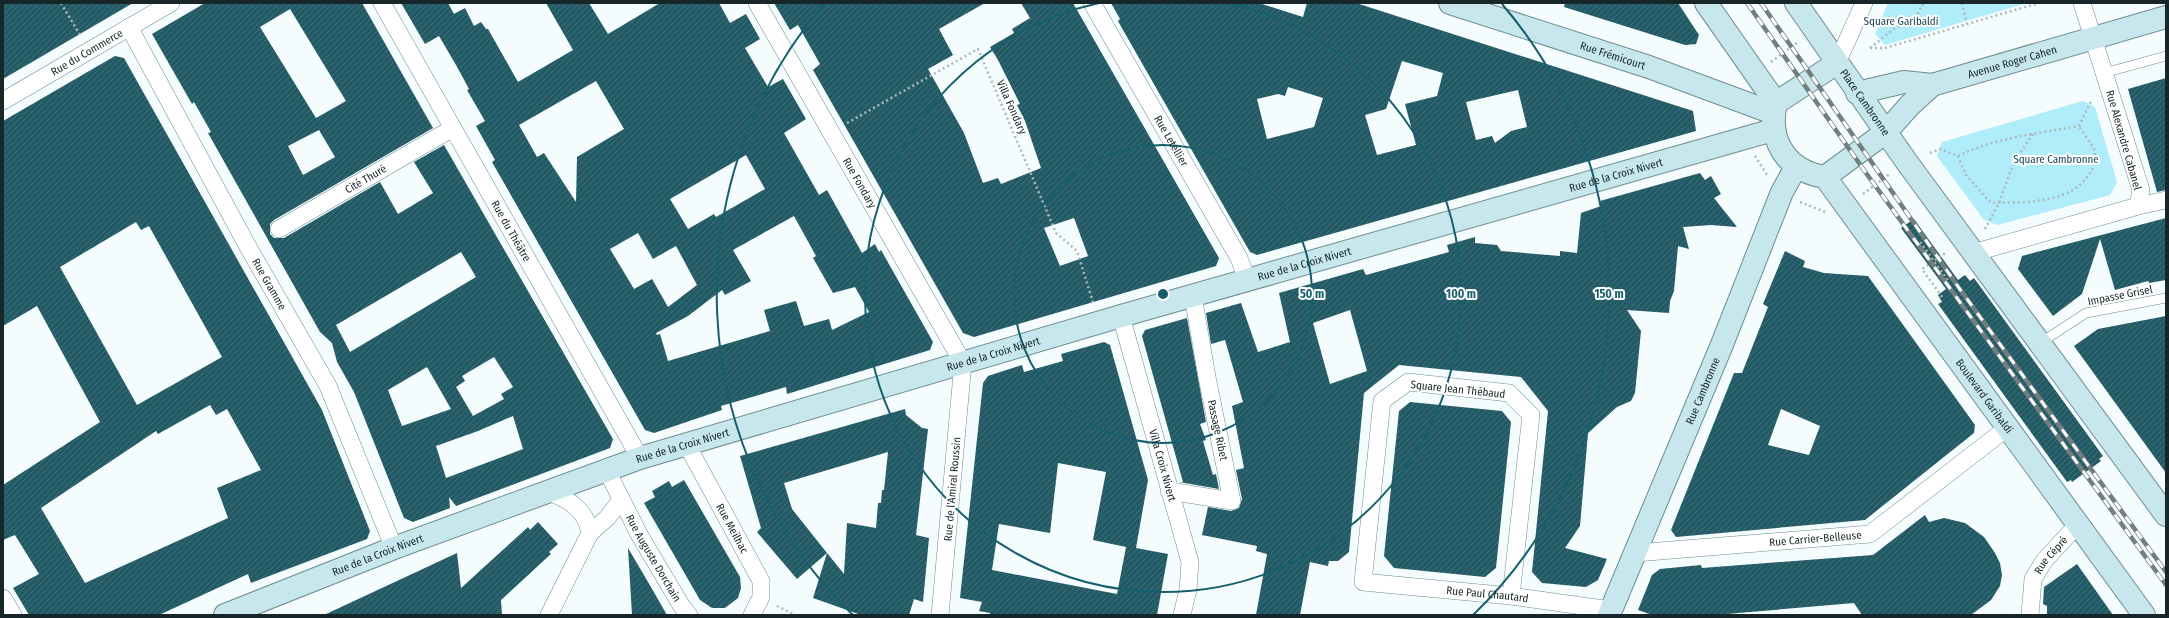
<svg xmlns="http://www.w3.org/2000/svg" width="2169" height="618" viewBox="0 0 2169 618" font-family="'Fira Sans Condensed',sans-serif">
<defs>
<pattern id="building-hatch" width="6" height="6" patternUnits="userSpaceOnUse"><rect width="6" height="6" fill="#225a65"/><path d="M-1 1l2-2M0 6l6-6M5 7l2-2" fill="none" stroke="#406e77"/></pattern>
</defs>
<rect width="100%" height="100%" fill="#f5fcfd"/>
<path fill="#afedfb" d="M1888,3H2027L1885,45L1875,34Z
M2083,101L2095,107L2117,182L2110,195L1997,225L1984,220L1937,156L1942,142Z"/>
<path fill="url(#building-hatch)" fill-rule="evenodd" d="M3,3H133L3,79Z
M205,3H362L433,128L274,220L270,224V234L274,238H284L380,182L398,214L433,193L414,162L444,145L613,439L610,448L456,506L449,497L450,508L413,522L404,518L354,392L337,362L332,343L320,332L208,133L211,132L194,102L192,104L152,34ZM290,9L346,101L316,118L260,27ZM319,130L335,157L303,175L288,146ZM461,252L476,277L350,352L336,325ZM494,357L513,387L501,394L504,399L473,416L456,387L465,381L462,376ZM427,367L451,409L402,426L388,390ZM513,416L523,449L446,478L436,446L478,431Z
M401,3H448L454,14L465,8L474,26L481,22L486,29H488L518,82L573,50L546,3H589L608,34L660,3H719L730,23L746,14L760,39L745,48L768,87L783,79L806,119L784,133L819,195L827,190L862,253L875,244L879,252L881,250L933,342L930,350L787,394L786,387L721,406L722,410L654,433L645,430L492,162L495,160L476,126L485,121L467,90L469,89L456,65L439,36L425,44ZM596,81L624,129L577,157L576,202L544,153L537,157L519,125ZM746,155L765,189L716,217L714,214L688,229L670,199ZM794,216L816,256L813,258L833,293L855,287L869,312L832,330L829,319L804,326L796,301L764,310L770,331L668,361L660,334L657,335L656,333L688,316L722,290L725,295L751,281L733,250ZM638,233L653,259L676,246L697,285L668,307L652,279L634,289L610,249Z
M774,3H985L939,29L953,55L928,69L964,133L983,183L998,178L1001,184L1041,168L1025,121L1017,105L1020,104L998,60L990,47L1014,33L1012,29L1030,18L1021,3H1073L1219,258L1216,266L974,337L963,333L813,70L820,64L798,25L790,30ZM1074,218L1088,256L1060,266L1044,228Z
M1111,3H1259L1303,17L1307,3H1356L1693,111L1696,131L1257,255L1250,252L1123,30L1118,21L1120,19ZM1402,61L1443,73L1437,96L1405,104L1416,145L1377,155L1365,115L1386,109ZM1288,87L1323,98L1314,127L1267,139L1257,99L1278,94L1285,96ZM1518,90L1527,127L1511,131L1495,143L1492,136L1476,140L1466,102Z
M1565,3H1678L1699,35L1696,44L1685,45L1564,7Z
M115,56L124,58L322,410L370,531L367,539L251,583L248,574L159,615H29L13,588L39,574L15,535L3,540V485L100,422L37,306L3,326V121ZM136,222L141,230L149,226L222,357L137,405L60,267ZM210,405L216,415L227,409L261,470L217,488L228,518L85,583L41,508L156,431L158,434Z
M2166,78V190L2157,192L2128,89Z
M1700,173L1705,180L1711,176L1721,194L1714,198L1737,227L1711,225L1683,227L1689,249L1678,246L1674,291L1670,301L1669,313L1627,310L1641,331L1635,393L1631,401L1617,407L1588,433L1580,526L1565,548L1607,559L1598,580L1586,587L1542,583L1532,572L1548,411L1521,377L1399,365L1364,393L1349,552L1338,561H1329L1328,566L1310,562L1300,615H1256L1267,554L1256,551L1257,546L1202,535L1208,507L1231,511L1239,508L1242,499L1236,470L1244,468L1232,406L1243,402L1225,340L1211,344L1206,313L1241,303L1258,352L1290,342L1279,293L1363,269L1366,275L1449,252L1447,245L1475,237V243L1497,245L1501,251L1560,256V251L1577,253L1581,213L1601,206L1600,201ZM1350,310L1367,371L1330,384L1313,323Z
M2166,218V280L2149,283L2148,281L2115,290L2100,239L2082,294L2053,316L2018,269L2022,256Z
M1914,219L1958,280L1965,275L1970,281L1974,278L2103,456L2099,459L2101,461L2072,482L2071,480L2067,482L1938,304L1942,302L1938,295L1946,289L1901,228Z
M1785,251L1805,261L1803,267L1824,273L1868,276L1975,425L1974,433L1865,520L1676,537L1671,530L1734,373H1742L1768,307L1763,304ZM1781,409L1820,426L1809,455L1768,445Z
M2166,316V473L2074,346L2098,329Z
M1187,318L1206,422L1200,424L1206,440L1203,441L1213,475L1216,474L1219,489L1179,482H1183L1142,336L1145,330Z
M1104,342L1110,345L1148,480L1136,548L1168,554L1157,615H990V613L979,611L982,602L960,598L983,383L988,376L1022,365L1024,372L1063,361L1061,354ZM1058,463L1106,472L1093,540L1126,547L1117,594L992,570L999,524L1050,533Z
M1410,402L1502,411L1511,422L1496,568L1485,577L1394,568L1384,556L1399,411Z
M905,409L906,415L922,428L928,429L916,535L929,538L923,602L914,599L909,615H861L813,598L827,553L844,574L847,523L876,528L878,503H881L882,490H884L888,452L784,483L792,509L827,553L797,579L757,532L761,528L740,456Z
M684,480L740,577L741,588L738,598L725,608H712L700,600L644,503L655,497L652,491L669,481L672,487Z
M1925,515L1929,522L1944,518L1965,523L1984,537L1995,553L2000,563L2002,575L2000,586L1991,600L1971,615H1862L1854,603L1715,615H1652L1638,610L1652,575L1660,569L1701,565L1702,568L1873,555Z
M538,522L558,544L549,552L551,554L501,600L502,615H324L457,553L461,588L528,527L530,530Z
M628,548L648,582L667,615H632Z
M2077,564L2113,615H2047V606L2043,604L2044,587Z"/>
<g fill="none" stroke-linecap="round" stroke-linejoin="round">
<g stroke="#6d8d94" stroke-width="10">
<path id="lane" d="M2104,73L2166,56
M2040,343L2086,313L2166,298"/>
</g>
<g stroke="#6d8d94" stroke-width="18">
<g id="street">
<path id="s1" d="M382,3L640,458"/>
<path id="s2" d="M757,3L963,363L940,615"/>
<path id="s3" d="M1092,3L1239,258L1247,280"/>
<path id="s4" d="M129,27L247,245L328,386L394,548"/>
<path d="M1837,63L1864,3"/>
<path id="s5" d="M3,101L171,3"/>
<path d="M2138,206L2166,200"/>
<path id="s6" d="M279,229L453,128"/>
<path d="M1973,253L2138,206L2141,190L2082,3"/>
<path id="s7" d="M1121,316L1190,562L1188,590L1182,615"/>
<path id="s8" d="M687,445L761,581V597L752,615"/>
<path id="s9" d="M606,469L640,536L681,605L689,615"/>
<path d="M1169,491L1232,501L1207,377L1193,296"/>
<path d="M549,492C570,500 586,510 590,533"/>
<path id="s10" d="M1635,553L1870,534L2007,428"/>
<path id="s11" d="M1511,596L1531,415L1509,393L1408,382L1382,401L1363,582L1511,596L1611,610"/>
<path d="M3,598L13,615"/>
<path d="M549,615L590,533L607,518L621,500"/>
<path id="s12" d="M2030,615L2033,579L2044,561L2078,524"/>
</g>
</g>
<g stroke="#6d8d94" stroke-width="24">
<g id="secondary">
<path id="s13" d="M1450,3L1649,67L1773,113"/>
<path d="M1706,3L1776,103"/>
<path id="s14" d="M1796,3L1906,161L2166,515"/>
<path d="M1837,63L1776,103C1767,141 1787,171 1825,177L1886,132L1910,105L1932,85"/>
<path id="s15" d="M1857,93L1904,82L1932,85L2166,17"/>
<path id="s16" d="M1825,177L2144,615"/>
<path id="s17" d="M225,615L394,548L640,458L1121,316L1773,130"/>
<path id="s18" d="M1609,615L1721,347L1782,192L1796,167"/>
</g>
</g>
<path stroke="#afb8ba" stroke-width="2.5" stroke-dasharray="2 3" stroke-linecap="butt" d="M61,3L80,35
M1962,3L1967,24
M1870,48H1885L2039,3
M1870,48L1895,28L1914,21L1922,5L1927,3
M1771,62L1798,42
M847,123L978,49L1056,233L1077,251L1093,302
M1930,153L1940,149L1958,156C1998,137 2036,134 2079,126L2092,99
M1755,156L1767,175
M1958,156L1966,175L1991,203C2024,202 2070,205 2090,173C2095,166 2097,155 2093,147C2089,140 2083,133 2079,126
M1863,194L1891,173
M1800,202L1825,212
M1985,229L1999,203L2014,162L2033,134
M1920,242L1949,282
M1942,297L1922,269L1947,252
M777,606L795,615
M1999,615H2009"/>
<use href="#lane" stroke="#fff" stroke-width="9"/>
<use href="#street" stroke="#fff" stroke-width="17"/>
<use href="#secondary" stroke="#c7e7ed" stroke-width="22"/>
<g stroke="#737e80" stroke-width="4.5">
<path id="rail" d="M1747,3L1866,173L2166,585
M1761,3L1959,288L2166,572"/>
</g>
<use href="#rail" stroke="#fff" stroke-width="3" stroke-dasharray="9" stroke-linecap="butt"/>
</g>
<g fill="none" stroke="#16606e" stroke-width="2">
<circle cx="1163" cy="294" r="149"/>
<path d="M1227 3A298 298 0 1 1 1099 3"/>
<path d="M853 615A446 446 0 0 1 824 4M1502 4A446 446 0 0 1 1473 615"/>
</g>
<g text-anchor="middle" stroke-width="4" stroke-linejoin="round" paint-order="stroke">
<g font-size="11" fill="#184750" stroke="#fff">
<text x="1901" y="25">Square Garibaldi</text>
<text x="2056" y="163">Square Cambronne</text>
</g>
<g font-size="11" fill="#192629" stroke="#fff">
<text dy="4" stroke="none"><textPath href="#s5" startOffset="97">Rue du Commerce</textPath></text>
<text dy="4" stroke="none"><textPath href="#s13" startOffset="171">Rue Frémicourt</textPath></text>
<text dy="4" stroke="none"><textPath href="#s15" startOffset="160">Avenue Roger Cahen</textPath></text>
<text dy="4" stroke="none"><textPath href="#s14" startOffset="121">Place Cambronne</textPath></text>
<text transform="translate(1012 107) rotate(66)" y="4">Villa Fondary</text>
<text transform="translate(2124 140) rotate(74)" y="4">Rue Alexandre Cabanel</text>
<text dy="4" stroke="none"><textPath href="#s3" startOffset="159">Rue Letellier</textPath></text>
<text dy="4" stroke="none"><textPath href="#s17" startOffset="1460">Rue de la Croix Nivert</textPath></text>
<text dy="4" stroke="none"><textPath href="#s6" startOffset="100">Cité Thuré</textPath></text>
<text dy="4" stroke="none"><textPath href="#s2" startOffset="207">Rue Fondary</textPath></text>
<text dy="4" stroke="none"><textPath href="#s1" startOffset="262">Rue du Théâtre</textPath></text>
<text dy="4" stroke="none"><textPath href="#s17" startOffset="1136">Rue de la Croix Nivert</textPath></text>
<text dy="4" stroke="none"><textPath href="#s4" startOffset="293">Rue Gramme</textPath></text>
<text transform="translate(2120 295) rotate(-11)" y="4">Impasse Grisel</text>
<text dy="4" stroke="none"><textPath href="#s17" startOffset="812">Rue de la Croix Nivert</textPath></text>
<text transform="translate(1458 389) rotate(6)" y="4">Square Jean Thébaud</text>
<text dy="4" stroke="none"><textPath href="#s18" startOffset="243">Rue Cambronne</textPath></text>
<text dy="4" stroke="none"><textPath href="#s16" startOffset="271">Boulevard Garibaldi</textPath></text>
<text transform="translate(1218 430) rotate(78)" y="4">Passage Ribet</text>
<text dy="4" stroke="none"><textPath href="#s17" startOffset="488">Rue de la Croix Nivert</textPath></text>
<text dy="4" stroke="none"><textPath href="#s7" startOffset="155">Villa Croix Nivert</textPath></text>
<text transform="translate(952 489) rotate(-85)" y="4">Rue de l'Amiral Roussin</text>
<text dy="4" stroke="none"><textPath href="#s8" startOffset="95">Rue Meilhac</textPath></text>
<text dy="4" stroke="none"><textPath href="#s10" startOffset="181">Rue Carrier-Belleuse</textPath></text>
<text dy="4" stroke="none"><textPath href="#s17" startOffset="164">Rue de la Croix Nivert</textPath></text>
<text dy="4" stroke="none"><textPath href="#s12" startOffset="66">Rue Cépré</textPath></text>
<text dy="4" stroke="none"><textPath href="#s9" startOffset="101">Rue Auguste Dorchain</textPath></text>
<text dy="4" stroke="none"><textPath href="#s11" startOffset="654">Rue Paul Chautard</textPath></text>
</g>
</g>
<circle cx="1163" cy="294" r="6" fill="#16606e" stroke="#fff" stroke-width="2"/>
<g font-size="12" text-anchor="middle" font-weight="bold" fill="#16606e" stroke="#fff" stroke-width="4" stroke-linejoin="round" paint-order="stroke">
<text x="1312" y="298">50 m</text>
<text x="1461" y="298">100 m</text>
<text x="1609" y="298">150 m</text>
</g>
<rect width="2169" height="618" fill="none" stroke="#192629" stroke-width="8"/>
</svg>
